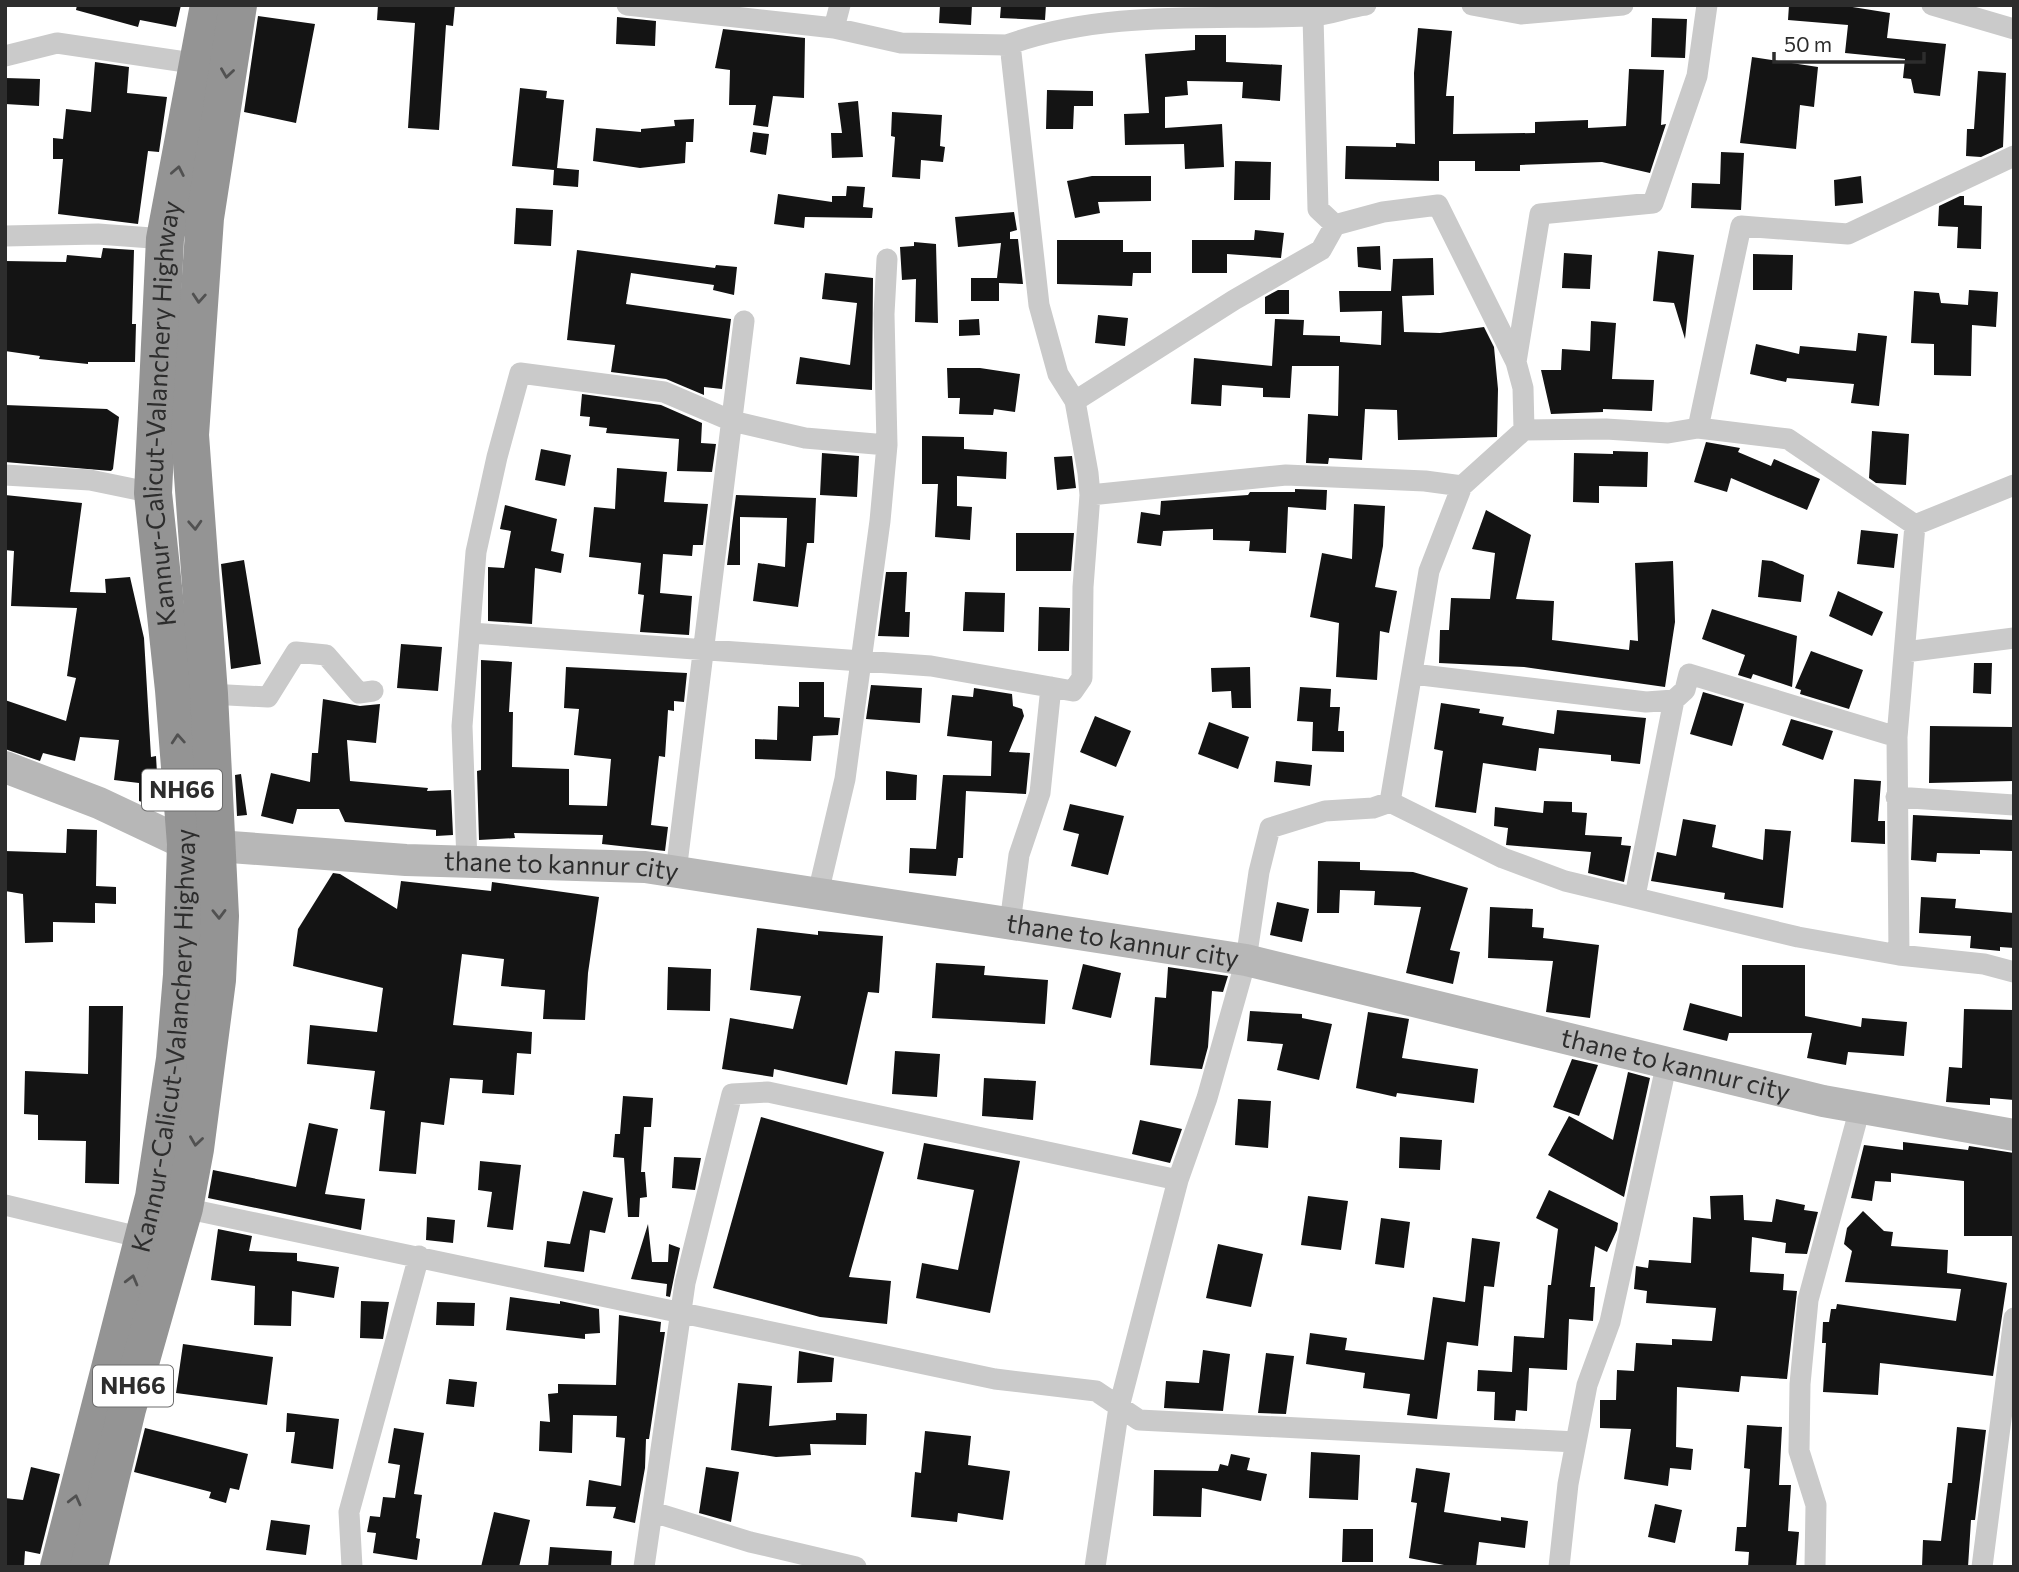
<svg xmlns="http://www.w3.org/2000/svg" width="2019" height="1572" viewBox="0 0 2019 1572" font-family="Commissioner,sans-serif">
<rect width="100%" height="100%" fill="#fff"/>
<path fill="#141414" d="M77,5H181L176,27L140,20L138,27L76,10Z
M378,5H455L453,26L446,25L439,130L408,128L415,23L377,20Z
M940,5H972L971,25L939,23Z
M1001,5H1046L1045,20L1000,18Z
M1789,5H1840L1890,13L1887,38L1946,44L1940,96L1914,93L1911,79L1903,78L1905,59L1845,53L1848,25L1788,20Z
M258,16L315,24L296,123L244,112Z
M617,17L656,21L655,46L616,44Z
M1652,18L1687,19L1685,58L1651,57Z
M1418,28L1452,31L1446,96H1454L1453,134L1535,133V122L1588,120V128L1626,126L1629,69L1664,70L1661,125L1666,124L1650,173L1602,162L1520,165V171H1475V161H1439V181L1345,179L1346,146L1396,147V143L1415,144L1414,73Z
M723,29L805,38L804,98L773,96L768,127L753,125L756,105H729L730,70L715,68Z
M1195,35H1226V62L1282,65L1280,101L1242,98L1243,82L1187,81L1188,95L1165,97V128L1222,124L1224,167L1185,169L1184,144L1125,145L1124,114L1149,113L1145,54L1195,50Z
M1752,57L1818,67L1814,107L1800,105L1796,149L1740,143Z
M95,62L129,67L127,93L167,97L159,152L148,151L138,224L58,214L63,159H53V138L63,139L66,109L91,112Z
M1978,71L2006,73L2003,147L1981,157L1966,156L1967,129H1974Z
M5,78L40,79L39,106L5,104Z
M520,88L547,91L546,98L564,100L557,168L579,170L578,187L553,185L554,170L512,166Z
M1047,90L1093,91V106H1074L1073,129H1046Z
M858,101L863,157L832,158L831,133H842L838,103Z
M892,112L942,115L940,146L945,147L943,162L921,160L920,179L892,177L895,137L891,136Z
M694,119L693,142H686L685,163L640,168L593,161L596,128L641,132V129L675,126L674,120Z
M753,132L769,134L766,155L750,152Z
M1721,152L1744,153L1741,210L1691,208L1692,183L1720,184Z
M1235,161L1271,162L1270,200H1234Z
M1092,176H1151V201L1098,202L1100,213L1075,218L1067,181Z
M1861,176L1863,203L1835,206L1834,180Z
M847,186L865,187L863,207L873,208L872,218L805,217L804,228L774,224L778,194L832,202V196H846Z
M1960,196H1964V205L1982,206L1981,249L1957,248L1958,227L1938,226L1939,206Z
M516,208L553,210L551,246L514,244Z
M1014,212L1017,230L1010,232V239H1018L1023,284L999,283V301H971V278H997L1001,243L958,247L955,217Z
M1255,230L1284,233L1281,258L1227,254V273H1192V240H1254Z
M1057,240H1123V252H1151V273H1133L1132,286L1057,284Z
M914,242L936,244L938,323L915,322L916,279L902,280L900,247L914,246Z
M1380,246L1381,270L1358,267L1357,247Z
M103,248L134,250L132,324H136L135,362H88V364L39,359L40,356L5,351V261L66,262L67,255L101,258Z
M577,250L715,268L716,265L737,267L734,295L713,290L714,285L631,273L626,304L731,319L722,389L704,387V395L666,379L611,372L615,345L567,340Z
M1658,251L1694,255L1685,339L1674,303L1653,301Z
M1564,253L1592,255L1590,289L1562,288Z
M1753,254L1793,255L1792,290H1753Z
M1433,258L1434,295L1402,296L1404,332L1440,333L1484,327L1494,347L1498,389L1497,437L1398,440L1397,410L1365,409L1362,460L1329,458L1328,464L1306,463L1308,414L1338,416L1339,366H1292L1290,398L1263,397V388L1222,385L1221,406L1191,404L1194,358L1272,366L1275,319L1304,320L1303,335L1340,336V342L1381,345L1382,311L1340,312L1339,291H1391L1393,259Z
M825,273L873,278L872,390L796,384L800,357L850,365L857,303L822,299Z
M1278,290H1289V314H1265V297Z
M1969,290L1998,292L1996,327L1972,325L1971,376L1934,375V344L1911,343L1914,291L1939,293L1941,303L1968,305Z
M1098,315L1128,318L1125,346L1095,343Z
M979,319L980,335L959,336V320Z
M1591,321L1616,323L1612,379L1654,380L1652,411L1603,409V412L1551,414L1541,370H1561L1562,349L1590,351Z
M1858,333L1887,336L1879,406L1851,403L1854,384L1787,378L1786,382L1750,374L1756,344L1799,354L1800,346L1856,351Z
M947,368H980L1020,374L1015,412L994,409L993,415L959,414L960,398H948Z
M582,394L661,405L702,423L701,443L716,444L712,472L677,471L679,439L606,433L607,428L589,426L590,417L580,416Z
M5,405L107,409L119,417L113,469L111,471L5,462Z
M1872,431L1909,434L1906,485L1876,483L1869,478Z
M922,436L964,437V449L1007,452L1006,479L957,476V506L972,507L970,540L935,537L938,484H922Z
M1706,442L1740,448L1738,452L1771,466L1774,459L1820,479L1807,510L1731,478L1727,492L1694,482Z
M541,449L571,455L565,486L535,480Z
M1613,451L1648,452L1647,487L1599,486V503L1573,502L1574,453L1613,454Z
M822,453L859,456L857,497L820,495Z
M1072,456L1076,488L1057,490L1054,457Z
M617,468L667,472L664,502L708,504L703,545H693L692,556L663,554L660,593L692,596L689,635L640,632L644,595L638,594L641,563L589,557L594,507L615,509Z
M1295,489L1327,490L1326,510L1288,507L1286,553L1249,551L1250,541L1213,540V529L1163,531L1161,546L1137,543L1141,512L1160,515L1161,501L1248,495L1250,492H1295Z
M5,495L82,503L70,592L106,593L105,579L130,577L144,638L151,757L156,756L159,808L139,801V783L114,780L119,740L80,737L75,761L43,753L40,761L5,749V700L66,721L76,678L67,676L77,608L11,606L14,551L5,550Z
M736,495L816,498L814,543H807L798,607L753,601L758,563L785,567L787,518L740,517V565H727Z
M1354,504L1385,506L1383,546L1375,587L1397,591L1389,633L1380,631L1377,680L1336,677L1339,623L1310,617L1322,553L1352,559Z
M505,505L557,519L551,551L564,554L561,573L535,568L532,624L488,621V567L504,568L511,531L500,529Z
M1486,510L1531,535L1516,599L1554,601L1552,640L1629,650L1630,640L1638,641L1635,563L1673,561L1675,622L1665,687L1524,667L1439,663L1440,630H1449L1451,598L1490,599L1495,553L1472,549Z
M1861,530L1898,534L1894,568L1857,564Z
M1016,533H1074L1071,571H1016Z
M244,560L261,664L231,669L221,564Z
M1762,560L1772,561L1804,575L1801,602L1758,597Z
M886,572H907L905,612H910L909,637L878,636Z
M1838,591L1883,612L1872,636L1829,616Z
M965,592L1005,593L1004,632L963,631Z
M1039,607L1070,608L1069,651H1038Z
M1712,609L1797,636L1792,687L1753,674L1751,679L1738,675L1745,655L1702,639Z
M401,644L442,647L438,691L397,688Z
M1811,651L1863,670L1849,709L1800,694L1801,690L1795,688Z
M481,660L512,662L509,712H513L512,767L569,769V805L607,806L611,759L574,755L579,709L564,708L566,667L687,673L684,702L674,701V711L668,710L665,757L659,756L651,825L668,827L665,851L602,844L603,835L514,833L515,838L479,840L477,771L481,770Z
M1974,663H1992L1991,694L1973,693Z
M1250,667L1251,708H1232L1231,691L1212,692L1211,668Z
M799,682H824V717L840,718L838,735L813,736L811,761L755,759V739L777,740L778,706L799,707Z
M871,685L922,688L920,723L866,719Z
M1300,687L1331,689L1330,707H1340L1338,731H1344V752L1312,751L1313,722L1297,721Z
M974,688L1012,694L1013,706L1022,709L1024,716L1009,752L1030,753L1026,794L966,791L963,858H958L956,876L909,873L910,848L936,849L943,775L991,776L992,741L947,736L952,695L973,697Z
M1703,692L1744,704L1732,746L1690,734Z
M323,699L360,706L380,704L376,743L347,740L350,781L428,788L427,791L451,790L453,835L436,836V830L345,822L339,809H297L293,824L261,816L271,773L310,782L312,753H318Z
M1441,703L1480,709L1479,713L1504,717L1502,725L1554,734L1557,710L1646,718L1640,764L1611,761V755L1539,748L1536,771L1483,763L1476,813L1435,807L1443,751L1434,749Z
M1095,716L1131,731L1116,767L1080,752Z
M1791,719L1833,731L1823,760L1782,745Z
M1209,722L1249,737L1238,769L1198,754Z
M1930,726L2014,727V781L1929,783Z
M1276,761L1312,765L1310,786L1274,782Z
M886,771L917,775L916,800H886Z
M241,774L247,815L237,816L235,775Z
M1854,779L1881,781L1878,821H1885V844L1851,842Z
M1544,801L1572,802V812L1587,813L1585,835L1622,837L1621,845L1631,846L1624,882L1588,873L1591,852L1506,845L1508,828L1494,826L1495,807L1543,813Z
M1070,804L1124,816L1108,875L1071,866L1079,834L1063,830Z
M1913,815L2013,820L2012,851L1980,850V854L1937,853L1936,862L1911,860Z
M1683,819L1716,825L1712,847L1763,860L1765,829L1791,831L1783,908L1724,899L1725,893L1651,881L1657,852L1676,856Z
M67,829L97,830L96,886L116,887V904L95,903V923L53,922V942L25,943L23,894L5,891V851L66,853Z
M1318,861L1360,862V870L1413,872L1468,888L1450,950L1460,952L1453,984L1406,973L1421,907L1374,905L1375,891L1340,890L1339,913H1317Z
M333,873L340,874L397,909L401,881L491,891L492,882L599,897L588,973L585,1020L543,1019L545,990L501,986L504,959L462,954L453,1025L532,1032L531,1054L517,1053L514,1095L482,1093L483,1080L450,1078L444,1125L421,1122L416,1174L379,1171L385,1111L370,1109L375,1071L307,1064L310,1025L377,1032L383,988L293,966L298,929Z
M1921,897L1956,899L1955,908L2014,913V948L2000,947V951L1970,948L1971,936L1919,933Z
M1277,902L1309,909L1302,942L1270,935Z
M1490,907L1533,909L1532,927L1544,928L1543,938L1599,945L1590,1018L1546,1012L1553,961L1488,958Z
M757,928L818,935V931L883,936L879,993L868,992L847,1085L774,1069L773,1077L722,1069L730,1018L793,1029L801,996L750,990Z
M936,963L985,966L984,975L1048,980L1045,1024L932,1018Z
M1083,964L1121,973L1111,1018L1072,1009Z
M1742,965H1805V1016L1861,1027L1862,1018L1907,1022L1904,1056L1848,1052L1846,1065L1807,1058L1812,1033H1729L1727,1041L1683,1030L1690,1003L1742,1017Z
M668,967L711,969L710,1011L667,1010Z
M1168,967L1228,976L1223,992L1212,991L1208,1047L1202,1069L1150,1065L1155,997L1166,998Z
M89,1006H123L119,1184L85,1183L86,1141L38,1140V1115L24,1114L25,1071L88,1074Z
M1964,1009L2014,1010V1100L1990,1098V1105L1946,1102L1949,1067L1962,1068Z
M1250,1011L1302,1014V1018L1332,1024L1319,1080L1277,1070L1283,1044L1247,1041Z
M1368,1012L1409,1019L1402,1058L1478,1069L1474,1103L1397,1093L1396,1097L1356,1088Z
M895,1051L940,1054L937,1097L892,1094Z
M1572,1059L1598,1065L1579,1116L1553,1107Z
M1628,1072L1650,1078L1624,1197L1548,1155L1569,1116L1613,1140Z
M984,1078L1036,1081L1033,1120L982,1116Z
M623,1096L653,1098L651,1127H644L641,1172H645L647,1197L640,1198L639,1217H628L624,1158L613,1157L615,1134H620Z
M1238,1099L1271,1101L1268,1148L1235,1145Z
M761,1117L884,1152L849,1277L891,1281L887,1324L820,1317L713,1288Z
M1140,1120L1182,1129L1170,1163L1132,1154Z
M309,1123L338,1129L325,1194L365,1199L361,1230L208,1198L213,1170L296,1187Z
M1400,1137L1442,1140L1440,1170L1399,1168Z
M1903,1142L1968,1150L1969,1146L2014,1153L2012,1236H1964V1181L1891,1173V1182L1875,1181L1872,1201L1851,1198L1864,1145L1903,1150Z
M924,1143L1020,1161L990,1313L916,1298L922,1263L958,1270L974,1190L917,1179Z
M674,1157L701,1158L695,1190L672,1188Z
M480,1161L521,1165L513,1230L487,1227L492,1192L478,1190Z
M1549,1190L1618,1223L1617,1230L1607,1252L1595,1246L1590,1287H1595L1593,1321L1569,1319L1567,1370L1529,1368L1527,1411L1516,1410L1515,1421L1494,1420L1495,1392L1477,1391L1478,1370L1512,1372L1514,1336L1544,1338L1548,1285H1551L1558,1229L1536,1218Z
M583,1191L613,1198L605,1233L590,1230L584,1272L544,1267L547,1241L570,1244Z
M1743,1195L1744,1220L1772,1222L1776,1199L1805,1205L1804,1210L1818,1212L1807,1254L1785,1253L1786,1243L1752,1237L1750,1272L1784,1274L1783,1290L1797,1291L1787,1379L1741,1376L1739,1392L1677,1387L1676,1447L1693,1449L1691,1470L1670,1468L1668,1486L1624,1479L1631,1429L1600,1428V1400H1616L1617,1370L1634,1371L1636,1343L1672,1345V1339L1712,1341L1716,1308L1646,1303L1647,1291L1634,1289L1636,1266L1648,1268L1649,1260L1691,1263L1693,1217L1711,1219L1710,1196Z
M1308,1196L1348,1201L1341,1250L1301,1245Z
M1863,1211L1884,1231L1893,1232L1891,1246L1948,1250L1947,1273L2007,1283L1993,1376L1880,1363L1878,1395L1823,1392L1826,1343H1822L1823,1322H1829L1831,1309H1836L1837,1304L1956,1321L1961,1289L1845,1282L1852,1251L1844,1244L1847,1228Z
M427,1217L455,1220L453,1243L426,1240Z
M1381,1218L1410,1222L1404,1268L1375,1264Z
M648,1224L652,1262H668L669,1244L680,1248L670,1297L666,1296L667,1284L631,1279Z
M218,1229L252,1236L249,1251L297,1253V1261L339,1267L334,1298L292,1291L291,1326L254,1325L255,1286L211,1280Z
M1472,1238L1500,1242L1494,1287L1484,1286L1478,1346L1447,1342L1437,1419L1407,1415L1410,1394L1363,1388L1365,1373L1306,1364L1310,1333L1347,1338L1345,1350L1424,1360L1433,1297L1465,1302Z
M1218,1244L1263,1254L1251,1307L1206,1298Z
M510,1297L560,1304V1301L599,1309L600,1333L585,1334V1339L506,1330Z
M361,1301L389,1302L383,1339L360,1338Z
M437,1302L475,1303L474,1326L436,1325Z
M619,1315L661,1322L660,1332H665L649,1439H646L645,1468L635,1523L613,1518L616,1507L586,1506L589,1480L621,1486L625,1438L616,1437L617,1416L573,1415L572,1453L539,1451L540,1421L550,1422L548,1394L558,1393V1384L616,1385Z
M183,1344L273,1357L267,1405L176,1393Z
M1203,1350L1230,1354L1223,1411L1164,1408L1166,1381L1199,1383Z
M799,1351L834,1358L832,1382L797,1383Z
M1266,1353L1294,1356L1286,1414L1258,1413Z
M449,1379L477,1382L474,1407L446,1404Z
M738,1383L772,1386L769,1426L836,1420V1413L867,1414L866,1445L810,1444L811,1455L776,1457L731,1450Z
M287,1413L339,1419L333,1469L291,1463L295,1432H286Z
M1747,1425L1782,1427L1779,1485H1791L1788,1531L1799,1532L1796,1567H1748L1749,1552L1735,1551L1737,1527H1746L1750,1469L1744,1468Z
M1957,1427L1986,1430L1975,1520H1971L1968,1567H1922L1923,1540L1941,1541L1948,1483H1952Z
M145,1428L248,1454L239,1490L230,1488L226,1503L209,1498L211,1492L134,1472Z
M394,1428L424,1433L414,1494L422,1495L416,1538L420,1539L417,1560L373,1553L376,1533L367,1532L370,1516L380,1517L383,1497L395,1498L400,1465L388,1463Z
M925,1431L971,1436L968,1465L1010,1471L1003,1520L958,1513L957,1522L911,1517L915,1472L921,1473Z
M1311,1452L1360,1455L1358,1500L1309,1498Z
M1231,1454L1250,1458L1247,1470L1267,1474L1261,1501L1202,1488L1201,1517L1153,1516L1154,1470L1218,1471L1220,1464L1228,1466Z
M31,1467L60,1474L40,1554L25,1551L24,1567H5V1498L23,1500Z
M706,1467L739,1472L731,1522L699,1513Z
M1416,1468L1450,1473L1444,1512L1501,1521V1517L1528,1521L1525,1548L1479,1542L1476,1567H1454L1409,1558L1417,1503L1411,1502Z
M1655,1504L1682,1510L1675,1543L1648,1537Z
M494,1512L530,1520L519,1567H481Z
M271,1520L310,1525L306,1555L266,1550Z
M1343,1529H1373V1562H1342Z
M550,1547L612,1551L611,1567H548Z"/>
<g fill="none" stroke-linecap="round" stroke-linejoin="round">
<path stroke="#cacaca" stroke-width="21" d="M1472,5L1521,14L1623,5
M1932,5L2014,29
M834,28L840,5
M1007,45C1104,10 1208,20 1309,16C1328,16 1347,7 1366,5
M5,56L57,43L199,64
M5,236L98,234L165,239
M1516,362L1540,214L1653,203L1697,76L1707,5
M1075,401L1234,300L1321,250L1335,225
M1524,430L1606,429L1668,433L1698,428
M5,475L90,480L153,493
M1090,495L1286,475L1425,481L1462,486
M1915,525L2014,485
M471,633L931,666L1073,691L1082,678L1083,587L1090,495L1088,473L1075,401L1058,374L1039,305L1011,53L1007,45L901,43L834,28L627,5
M1905,652L2014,638
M1413,674L1646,702L1674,700L1685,690L1689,674L1897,737
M209,694L268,697L296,652L326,655L359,693L373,691
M1896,797L2014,805
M1390,802L1503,858L1565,881L1798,937L1899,955L1984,964L2014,972
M467,862L462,726L476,552L497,457L520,373L664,392L732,421L805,438L887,445
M676,872L744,321
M818,893L845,779L880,521L887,445L884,314L887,259
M1635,896L1674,700
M1010,923L1019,855L1040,793L1051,687
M1899,955L1897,737L1915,525L1788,439L1698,428L1741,226L1848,234L2014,156
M5,1205L143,1238
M184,1208L995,1379L1096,1391L1139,1420L1576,1442
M653,1512L750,1542L856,1567
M352,1567L349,1512L419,1256
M644,1567L685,1283L732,1094L768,1092L1178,1180
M1095,1567L1119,1407L1178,1180L1207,1098L1246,960L1259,872L1270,828L1325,811L1373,808L1390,802L1429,571L1462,486L1524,430L1523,388L1516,362L1438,205L1383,212L1335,225L1318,209L1313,16
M1559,1567L1568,1484L1587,1385L1610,1322L1667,1062
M1815,1567L1816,1505L1799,1451L1800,1384L1808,1300L1860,1108
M1982,1567L2014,1318"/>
<g stroke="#b7b7b7" stroke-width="32">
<path d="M5,767L99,803L186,844"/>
<path id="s1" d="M217,846L406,860L645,867L1246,960L1823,1101L2014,1135"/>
</g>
<g stroke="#949494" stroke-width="38">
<path id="s2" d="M59,1567L154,1197L175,1059L182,975L186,844L174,690L153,493L165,239L209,5"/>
<path d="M89,1567L127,1409L184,1208L195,1149L217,980L220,916L209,694L190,435L205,218L238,5"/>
</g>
</g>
<defs><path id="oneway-chevron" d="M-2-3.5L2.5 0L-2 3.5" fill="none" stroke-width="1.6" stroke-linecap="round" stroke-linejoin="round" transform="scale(1.75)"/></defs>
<g stroke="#515151">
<use href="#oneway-chevron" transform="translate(227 73) rotate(98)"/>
<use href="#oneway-chevron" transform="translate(178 171) rotate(-79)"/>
<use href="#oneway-chevron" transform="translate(199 298) rotate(94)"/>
<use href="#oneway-chevron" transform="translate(195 525) rotate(87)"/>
<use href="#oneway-chevron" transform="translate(178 739) rotate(-94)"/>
<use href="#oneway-chevron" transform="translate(219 914) rotate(89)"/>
<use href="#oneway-chevron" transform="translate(196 1141) rotate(98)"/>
<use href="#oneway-chevron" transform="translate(132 1280) rotate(-75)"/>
<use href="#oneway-chevron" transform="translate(75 1500) rotate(-76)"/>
</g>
<g text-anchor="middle" stroke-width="7" stroke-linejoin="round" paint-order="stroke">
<g fill="#fff" stroke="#6c6c6c" stroke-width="2">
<rect x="142" y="769.5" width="80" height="41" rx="5"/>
<rect x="93" y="1365.5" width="80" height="41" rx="5"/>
</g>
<g font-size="24" font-weight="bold" fill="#2d2d2d">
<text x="182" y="798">NH66</text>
<text x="133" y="1394">NH66</text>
</g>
<g font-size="26" fill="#2d2d2d" stroke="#fff">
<text dy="9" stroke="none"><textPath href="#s2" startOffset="1169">Kannur-Calicut-Valanchery Highway</textPath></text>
<text dy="9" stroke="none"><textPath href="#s1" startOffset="345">thane to kannur city</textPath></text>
<text dy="9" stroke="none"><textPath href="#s1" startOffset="912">thane to kannur city</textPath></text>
<text dy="9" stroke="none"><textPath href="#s2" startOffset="539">Kannur-Calicut-Valanchery Highway</textPath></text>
<text dy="9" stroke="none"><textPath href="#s1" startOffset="1479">thane to kannur city</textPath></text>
</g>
</g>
<rect width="2019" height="1572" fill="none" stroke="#2d2d2d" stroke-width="14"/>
<path d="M1774 52v10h150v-10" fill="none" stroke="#2d2d2d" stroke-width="3.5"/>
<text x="1784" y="52" font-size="21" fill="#2d2d2d" stroke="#ffffff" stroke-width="5" paint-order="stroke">50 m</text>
</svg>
